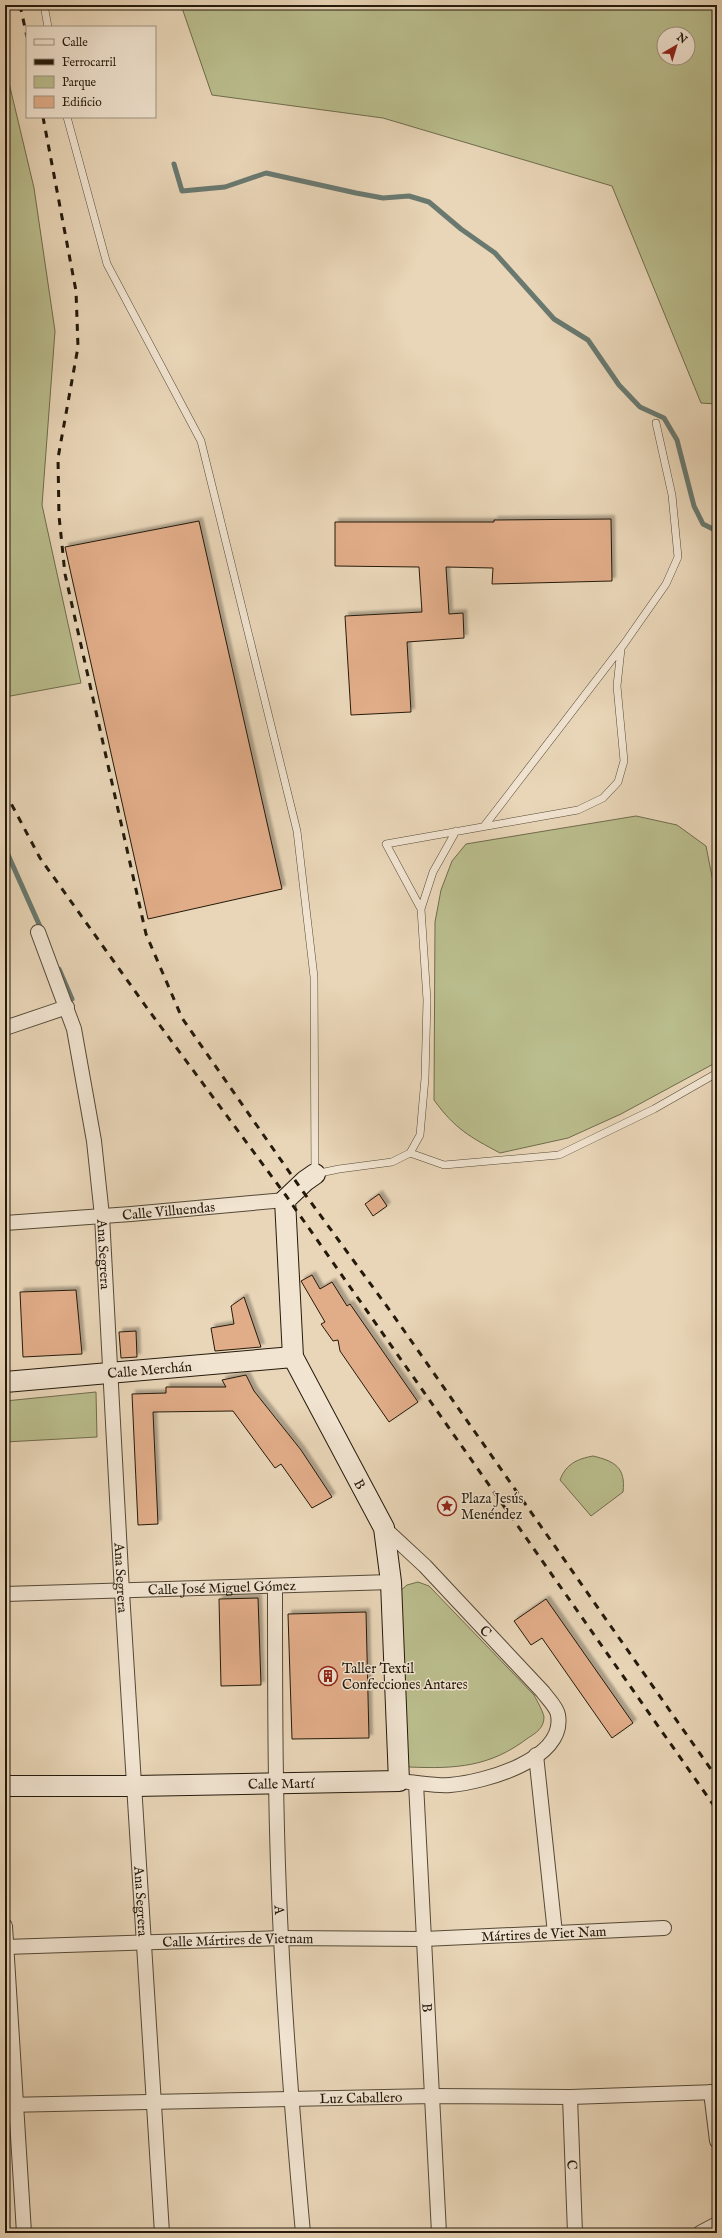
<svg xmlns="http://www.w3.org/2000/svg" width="722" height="2238" viewBox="0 0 722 2238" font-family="'IM FELL English',serif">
<defs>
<filter id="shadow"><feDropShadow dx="3.5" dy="-3.5" stdDeviation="1" flood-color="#0004"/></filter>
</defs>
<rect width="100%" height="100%" fill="#e9d6b8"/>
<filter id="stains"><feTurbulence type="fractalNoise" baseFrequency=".005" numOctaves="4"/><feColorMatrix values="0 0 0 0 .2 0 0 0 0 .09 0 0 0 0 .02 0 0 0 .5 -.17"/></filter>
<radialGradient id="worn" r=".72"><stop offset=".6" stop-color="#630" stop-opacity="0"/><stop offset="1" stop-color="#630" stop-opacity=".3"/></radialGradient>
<path fill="#babd8d" stroke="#6f6c4c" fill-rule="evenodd" d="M181,5H717V404L701,403L612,186L383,118L212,95ZM664,34H688V58H664Z
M5,66L34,188L55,331L42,505L81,683L5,697Z
M636,816L677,825L706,846L717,902V1062L621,1114L568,1138L500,1153C470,1137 455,1129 434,1100L435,922L441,890L452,861L466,844Z
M96,1392L97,1437L5,1442V1401Z
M593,1456C614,1461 626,1467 623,1492L591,1516L560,1480C566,1464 577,1459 593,1456Z
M418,1582L429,1586L534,1695C537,1701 543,1711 544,1717C544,1728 536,1733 528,1738C490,1767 456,1769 409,1767L403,1761L400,1591L407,1585Z"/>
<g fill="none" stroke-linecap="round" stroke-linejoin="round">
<path stroke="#697970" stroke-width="5" d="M174,164L182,191L225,187L266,173L356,193L383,198L409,196L429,202L461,229L495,253L554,319L588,340L619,385L640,407L664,418L677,440L694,506L703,524L717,531
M5,848L42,931
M59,969L72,999"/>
</g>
<path fill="#e1ad89" stroke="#241a0c" filter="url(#shadow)" d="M611,519L612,581L492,584L493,568L446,567L449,614L463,613L464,638L407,642L411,712L351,715L345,616L422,612L419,567L335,566V522H494V520Z
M199,521L282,889L148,919L65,547Z
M379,1194L387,1206L373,1216L365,1204Z
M312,1275L320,1289L332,1282L347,1306L350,1304L418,1402L389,1422L340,1351L338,1340L333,1341L321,1324L325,1322L301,1281Z
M76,1290L82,1354L23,1357L20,1292Z
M244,1297L261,1347L215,1351L211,1328L234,1324L231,1306Z
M136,1331L137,1357L121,1358L119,1332Z
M246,1375L254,1391L301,1450L332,1497L312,1508L281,1464L275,1468L233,1411L153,1412L158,1524L138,1525L132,1394L166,1393V1387H226L222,1380Z
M258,1598L261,1685L221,1686L219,1599Z
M546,1599L633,1723L612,1738L542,1638L531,1645L514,1621Z
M366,1612L369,1738L292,1739L288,1614Z"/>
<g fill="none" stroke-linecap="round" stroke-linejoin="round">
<g stroke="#554937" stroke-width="8">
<path id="lane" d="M44,5L48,27
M67,117L107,264L201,441L297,831L314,977L315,1174L339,1169L392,1162L410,1153L420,1135L425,1078L427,1000L421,909L433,872L456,831
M485,825L624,644L666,584L678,557L672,495L656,423
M421,909L386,844L578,810L603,798L618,782L624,761L617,686L621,649
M410,1153L444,1165L559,1155L654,1109L717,1073"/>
</g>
<g stroke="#554937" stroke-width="16">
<g id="street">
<path id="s1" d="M38,932L74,1029L94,1141L102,1216L122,1592L162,2233"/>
<path d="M5,1028L67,1007"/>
<path id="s2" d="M5,1223L131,1214L285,1200"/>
<path id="s3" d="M384,1528L425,1566L543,1692C547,1698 557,1707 558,1715C566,1760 484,1782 450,1785C437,1786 421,1783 408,1782"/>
<path id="s4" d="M275,1586C275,1704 275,1821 281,1938C286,2036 294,2135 303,2233"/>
<path id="s5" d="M5,1594L391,1582"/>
<path d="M536,1755L555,1933"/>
<path id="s6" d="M416,1783L439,2233"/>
<path d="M5,1926L24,2233"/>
<path id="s7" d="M5,1947L281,1938L424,1939L664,1928"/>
<path d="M711,2092L717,2141"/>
<path id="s8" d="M570,2097L575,2233"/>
<path id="s9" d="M5,2105L432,2096L570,2097L717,2092"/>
<path d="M700,2233L717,2224"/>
</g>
</g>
<g stroke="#241a0c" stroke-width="22">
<g id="secondary">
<path id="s10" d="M5,1382L293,1357"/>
<path id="s11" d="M5,1786H135L399,1781L391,1582L384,1528L293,1357L285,1200L305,1181L315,1174"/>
</g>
</g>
<use href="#lane" stroke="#f1e4d1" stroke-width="7"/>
<use href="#street" stroke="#f1e4d1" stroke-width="14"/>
<use href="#secondary" stroke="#f1e4d1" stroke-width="20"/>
<path stroke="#241a0c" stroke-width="3" stroke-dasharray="7 7" stroke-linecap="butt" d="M20,5L27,37
M43,117L76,291L78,347L58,458L59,516L65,574L146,934L182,1018L299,1186L391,1312L717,1778
M5,792L40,858L147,1008L287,1197L717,1810"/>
</g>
<defs>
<g id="sight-ring" transform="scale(1)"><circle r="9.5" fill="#f1e4d1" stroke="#8f2418" stroke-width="1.5"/><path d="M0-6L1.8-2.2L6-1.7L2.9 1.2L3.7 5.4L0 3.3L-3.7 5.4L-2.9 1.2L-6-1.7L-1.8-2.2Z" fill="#8f2418"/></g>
<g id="building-ring" transform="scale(1)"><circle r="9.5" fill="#f1e4d1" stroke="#8f2418" stroke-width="1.5"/><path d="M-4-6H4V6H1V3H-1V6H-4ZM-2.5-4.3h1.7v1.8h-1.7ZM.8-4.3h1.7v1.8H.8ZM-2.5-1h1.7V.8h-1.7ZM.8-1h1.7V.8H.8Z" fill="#8f2418"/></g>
</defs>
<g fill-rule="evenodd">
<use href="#sight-ring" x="447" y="1506"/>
<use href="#building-ring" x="328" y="1676"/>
</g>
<g text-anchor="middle" stroke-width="3" stroke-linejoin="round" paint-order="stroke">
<g font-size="14" fill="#241a0c" stroke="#f1e4d1">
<text dy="5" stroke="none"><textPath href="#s2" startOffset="164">Calle Villuendas</textPath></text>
<text dy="5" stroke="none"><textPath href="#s1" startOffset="331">Ana Segrera</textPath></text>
<text dy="5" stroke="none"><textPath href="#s10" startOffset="145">Calle Merchán</textPath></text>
<text transform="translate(360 1484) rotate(62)" y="5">B</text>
<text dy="5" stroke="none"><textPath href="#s1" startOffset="655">Ana Segrera</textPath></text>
<text dy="5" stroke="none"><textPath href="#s5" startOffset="217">Calle José Miguel Gómez</textPath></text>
<text dy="5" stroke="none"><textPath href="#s3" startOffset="145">C</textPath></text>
<text dy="5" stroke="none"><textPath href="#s11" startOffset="276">Calle Martí</textPath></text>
<text dy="5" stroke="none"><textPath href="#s1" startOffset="979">Ana Segrera</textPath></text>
<text dy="5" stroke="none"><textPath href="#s4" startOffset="324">A</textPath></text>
<text dy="5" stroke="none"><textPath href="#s7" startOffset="539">Mártires de Viet Nam</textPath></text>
<text dy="5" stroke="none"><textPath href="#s7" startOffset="233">Calle Mártires de Vietnam</textPath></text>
<text dy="5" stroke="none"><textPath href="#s6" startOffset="225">B</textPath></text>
<text dy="5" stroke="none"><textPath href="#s9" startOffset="356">Luz Caballero</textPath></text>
<text dy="5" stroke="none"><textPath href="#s8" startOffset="68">C</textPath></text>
</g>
<g font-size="14" fill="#241a0c" stroke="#f1e4d1" text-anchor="start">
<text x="461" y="1503">Plaza Jesús<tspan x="461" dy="16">Menéndez</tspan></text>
<text x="342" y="1673">Taller Textil<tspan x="342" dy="16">Confecciones Antares</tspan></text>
</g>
</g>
<rect width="722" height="2238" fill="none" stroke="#e9d6b8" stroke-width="20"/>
<rect x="6" y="6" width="710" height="2226" fill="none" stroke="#241a0c" stroke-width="2"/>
<rect x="10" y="10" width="702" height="2218" fill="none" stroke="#241a0c"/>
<rect x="26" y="26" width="130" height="92" fill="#f1e4d1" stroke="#9f9382"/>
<rect x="34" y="39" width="20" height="6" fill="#f1e4d1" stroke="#9f9382"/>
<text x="62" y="46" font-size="12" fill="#241a0c">Calle</text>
<rect x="34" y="59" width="20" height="6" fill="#241a0c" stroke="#9f9382"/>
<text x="62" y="66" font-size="12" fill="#241a0c">Ferrocarril</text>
<rect x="34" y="76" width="20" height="12" fill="#babd8d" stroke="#9f9382"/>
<text x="62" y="86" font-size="12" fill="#241a0c">Parque</text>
<rect x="34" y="96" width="20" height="12" fill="#e1ad89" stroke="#9f9382"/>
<text x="62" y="106" font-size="12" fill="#241a0c">Edificio</text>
<g transform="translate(676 46) rotate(38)"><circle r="19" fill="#f1e4d1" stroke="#9f9382"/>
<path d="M0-3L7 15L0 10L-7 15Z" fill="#8f2418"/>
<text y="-6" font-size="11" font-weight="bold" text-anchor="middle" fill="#241a0c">N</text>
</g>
<rect width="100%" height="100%" filter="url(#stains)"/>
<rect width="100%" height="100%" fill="url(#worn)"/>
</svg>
